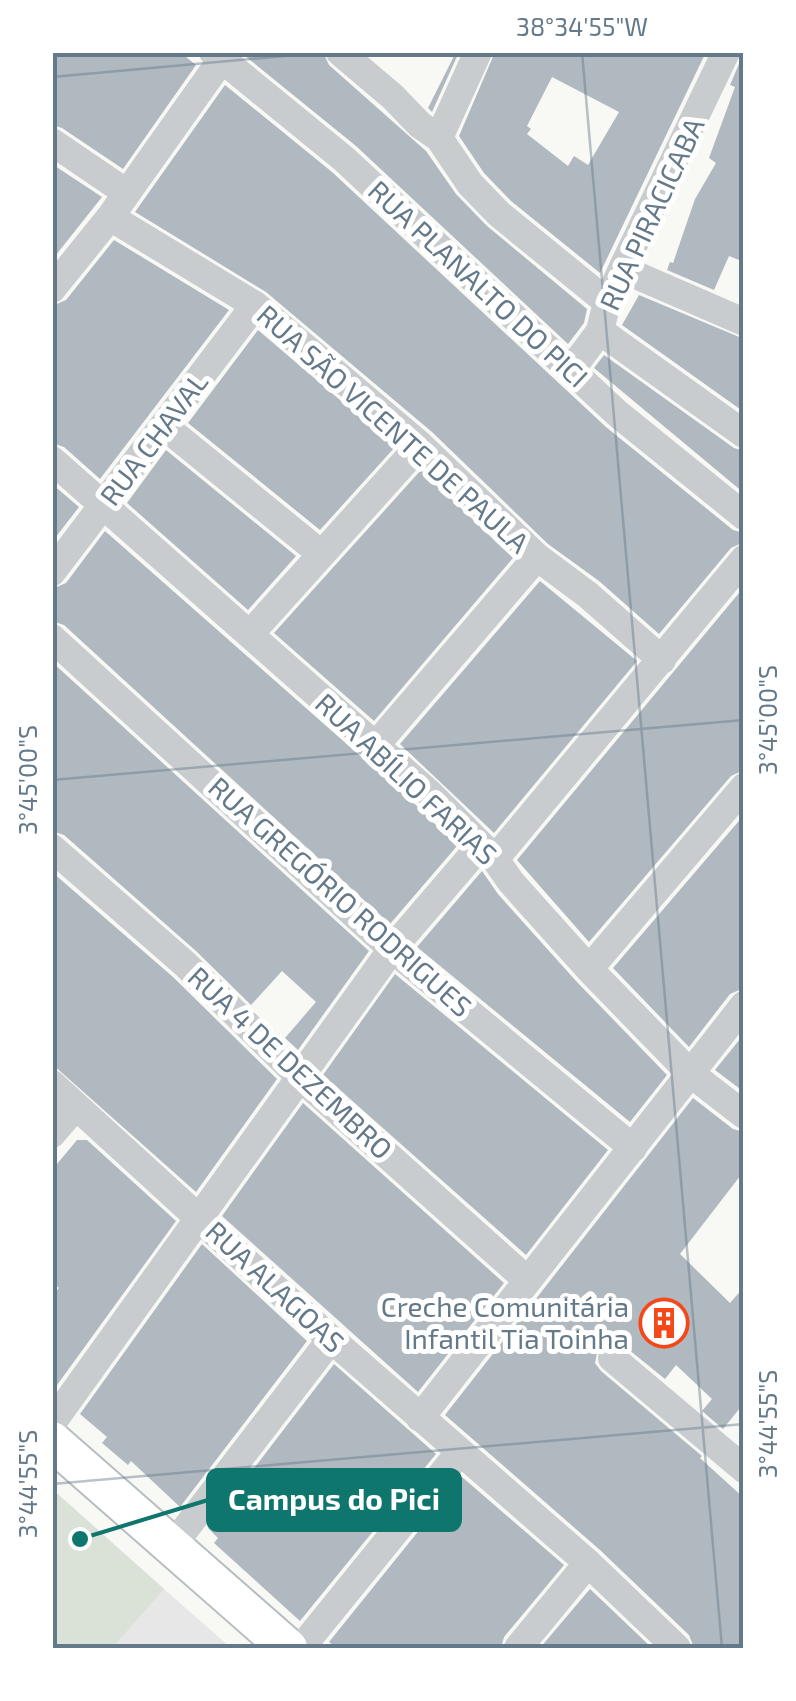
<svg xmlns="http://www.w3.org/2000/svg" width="796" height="1701" viewBox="0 0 796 1701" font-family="'Exo 2',sans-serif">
<rect width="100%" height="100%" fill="#f8f8f5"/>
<path fill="#e6e7e6" d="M52,1489L164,1589L231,1648H53Z"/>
<path fill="#dae1d6" d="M52,1489L164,1589L112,1648H53Z"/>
<path fill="#b0b9bf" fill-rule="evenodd" d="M52,52H180L196,65L123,169L62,128L52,125Z
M246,52H323L329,65L426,151L456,194L487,226L587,309L584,323L568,344L356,146L244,55Z
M456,52H459L432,112L428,108Z
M495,52H706L600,273L511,201L484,173L459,136ZM552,77L619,112L588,165L574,156L568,166L527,134L531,129L527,126Z
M744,52V262L729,256L714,290L667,270L670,262L673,263L695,199L716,163L709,158L735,87L730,85Z
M225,85L332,172L606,427L733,530L744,533V542L731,548L659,634L599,581L548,544L432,432L266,292L135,212Z
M52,164L102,197L52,260Z
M114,240L229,310L100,479L64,447L52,443V306L66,300Z
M639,295L744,339V412L622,325Z
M258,330L395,447L320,530L188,423Z
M604,355L734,448L744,451V493L594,368Z
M166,450L296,556L248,610L127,503Z
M421,470L513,558L374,721L274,633Z
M52,484L79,507L52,542Z
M105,531L417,806L457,846L390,924L64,625L52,621V589L66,583Z
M540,581L637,661L494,833L400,744Z
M744,587V770L731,776L589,942L517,860Z
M52,662L369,951L298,1050L285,1038L316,1002L282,971L251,1005L196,951L64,835L52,831Z
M744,815V988L730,994L689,1047L613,968Z
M482,871L498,894L576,981L667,1075L630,1122L417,947Z
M52,872L173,977L277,1079L196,1192L52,1064Z
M395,974L608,1150L526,1255L323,1075Z
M744,1034V1092L715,1070Z
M693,1098L733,1129L744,1132V1171L680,1254L730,1303L744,1287V1403L723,1429L702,1411L712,1399L676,1365L665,1379L623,1345L614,1341L598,1348L595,1363L601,1371L702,1456L700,1458L744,1498V1648H694L689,1635L600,1550L445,1415Z
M303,1103L504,1283L418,1392L222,1216Z
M77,1140H87L176,1221L52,1392V1296L59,1288L52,1283V1170Z
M202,1244L307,1341L180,1507L131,1461L128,1465L102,1443L107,1437L80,1414Z
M334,1364L436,1454L300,1621L214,1543L218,1538L208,1528Z
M462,1477L564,1565L504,1637L501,1648H337L329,1642Z
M590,1589L652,1648H540Z"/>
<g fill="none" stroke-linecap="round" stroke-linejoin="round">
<g stroke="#b7bec2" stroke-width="42">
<path id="secondary" d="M52,1441L288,1648"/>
</g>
<path stroke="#c8cccf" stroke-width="28" d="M213,52L344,159L618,414L744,516
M340,52L393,97L420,125L439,138L470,184L499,214L607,302
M439,138L478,52
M52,142L127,193
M110,217L255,305L420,445L537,557L588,595L662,660
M622,269L744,322
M52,289L110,217L222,59
M600,331L744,434
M571,370L600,331L607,302L622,269L726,52
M164,426L320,553
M52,460L429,793L495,859L511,882L589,969L690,1073L744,1115
M52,572L255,305
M250,634L420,445
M52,638L392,949L633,1148
M375,746L537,557
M52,848L185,964L301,1078L527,1280
M495,859L744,559
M589,969L744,787
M52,1084L331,1339L588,1563L677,1648
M52,1134L76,1106
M612,1358L744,1469
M420,1418L744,1005
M52,1423L392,949L481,845
M173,1545L331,1339
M301,1648L459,1453
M518,1648L588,1563"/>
<use href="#secondary" stroke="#fff" stroke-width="38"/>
</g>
<path fill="none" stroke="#647989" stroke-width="2.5" stroke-opacity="0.45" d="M582,52L722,1648M52,77L329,52M52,780L744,720M52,1484L744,1424"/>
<defs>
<g id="building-ring" transform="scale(2.5)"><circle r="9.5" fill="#fff" stroke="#f44819" stroke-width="1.5"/><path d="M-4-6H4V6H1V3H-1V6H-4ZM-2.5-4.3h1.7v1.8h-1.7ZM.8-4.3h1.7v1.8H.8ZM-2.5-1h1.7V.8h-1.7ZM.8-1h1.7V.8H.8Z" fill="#f44819"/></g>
</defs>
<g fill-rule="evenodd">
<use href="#building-ring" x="664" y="1323"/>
</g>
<g text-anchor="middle" stroke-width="10" stroke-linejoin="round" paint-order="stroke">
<g font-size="28" fill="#647989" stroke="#fff">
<text transform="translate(652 214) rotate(-65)" y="10">RUA PIRACICABA</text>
<text transform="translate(478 284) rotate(43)" y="10">RUA PLANALTO DO PICI</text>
<text transform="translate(393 429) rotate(42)" y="10">RUA SÃO VICENTE DE PAULA</text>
<text transform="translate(154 439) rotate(-53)" y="10">RUA CHAVAL</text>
<text transform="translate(406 779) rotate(43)" y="10">RUA ABÍLIO FARIAS</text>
<text transform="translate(340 897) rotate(42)" y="10">RUA GREGÓRIO RODRIGUES</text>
<text transform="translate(290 1063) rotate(43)" y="10">RUA 4 DE DEZEMBRO</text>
<text transform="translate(275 1287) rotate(43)" y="10">RUA ALAGOAS</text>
</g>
<g font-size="28" fill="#647989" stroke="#fff" text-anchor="end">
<text x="629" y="1317">Creche Comunitária<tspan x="629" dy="32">Infantil Tia Toinha</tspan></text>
</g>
</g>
<path fill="none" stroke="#0f766e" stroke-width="4" d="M80 1539L208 1500"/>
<circle fill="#0f766e" stroke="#fff" stroke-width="4" cx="80" cy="1539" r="10"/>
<rect fill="#0f766e" stroke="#0f766e" stroke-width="4" x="208" y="1470" width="252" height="60" rx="10"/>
<g font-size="30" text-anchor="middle" font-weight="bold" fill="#fff">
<text x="334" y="1510">Campus do Pici</text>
</g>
<rect width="796" height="1701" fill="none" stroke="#ffffff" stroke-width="110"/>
<rect x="55" y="55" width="686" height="1591" fill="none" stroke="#647989" stroke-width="4"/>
<g font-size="25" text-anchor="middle" fill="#647989">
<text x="582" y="36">38°34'55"W</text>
<text transform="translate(768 720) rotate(-90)" y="9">3°45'00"S</text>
<text transform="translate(28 780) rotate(-90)" y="9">3°45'00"S</text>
<text transform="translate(768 1424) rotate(-90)" y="9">3°44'55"S</text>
<text transform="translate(28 1484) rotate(-90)" y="9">3°44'55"S</text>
</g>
</svg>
